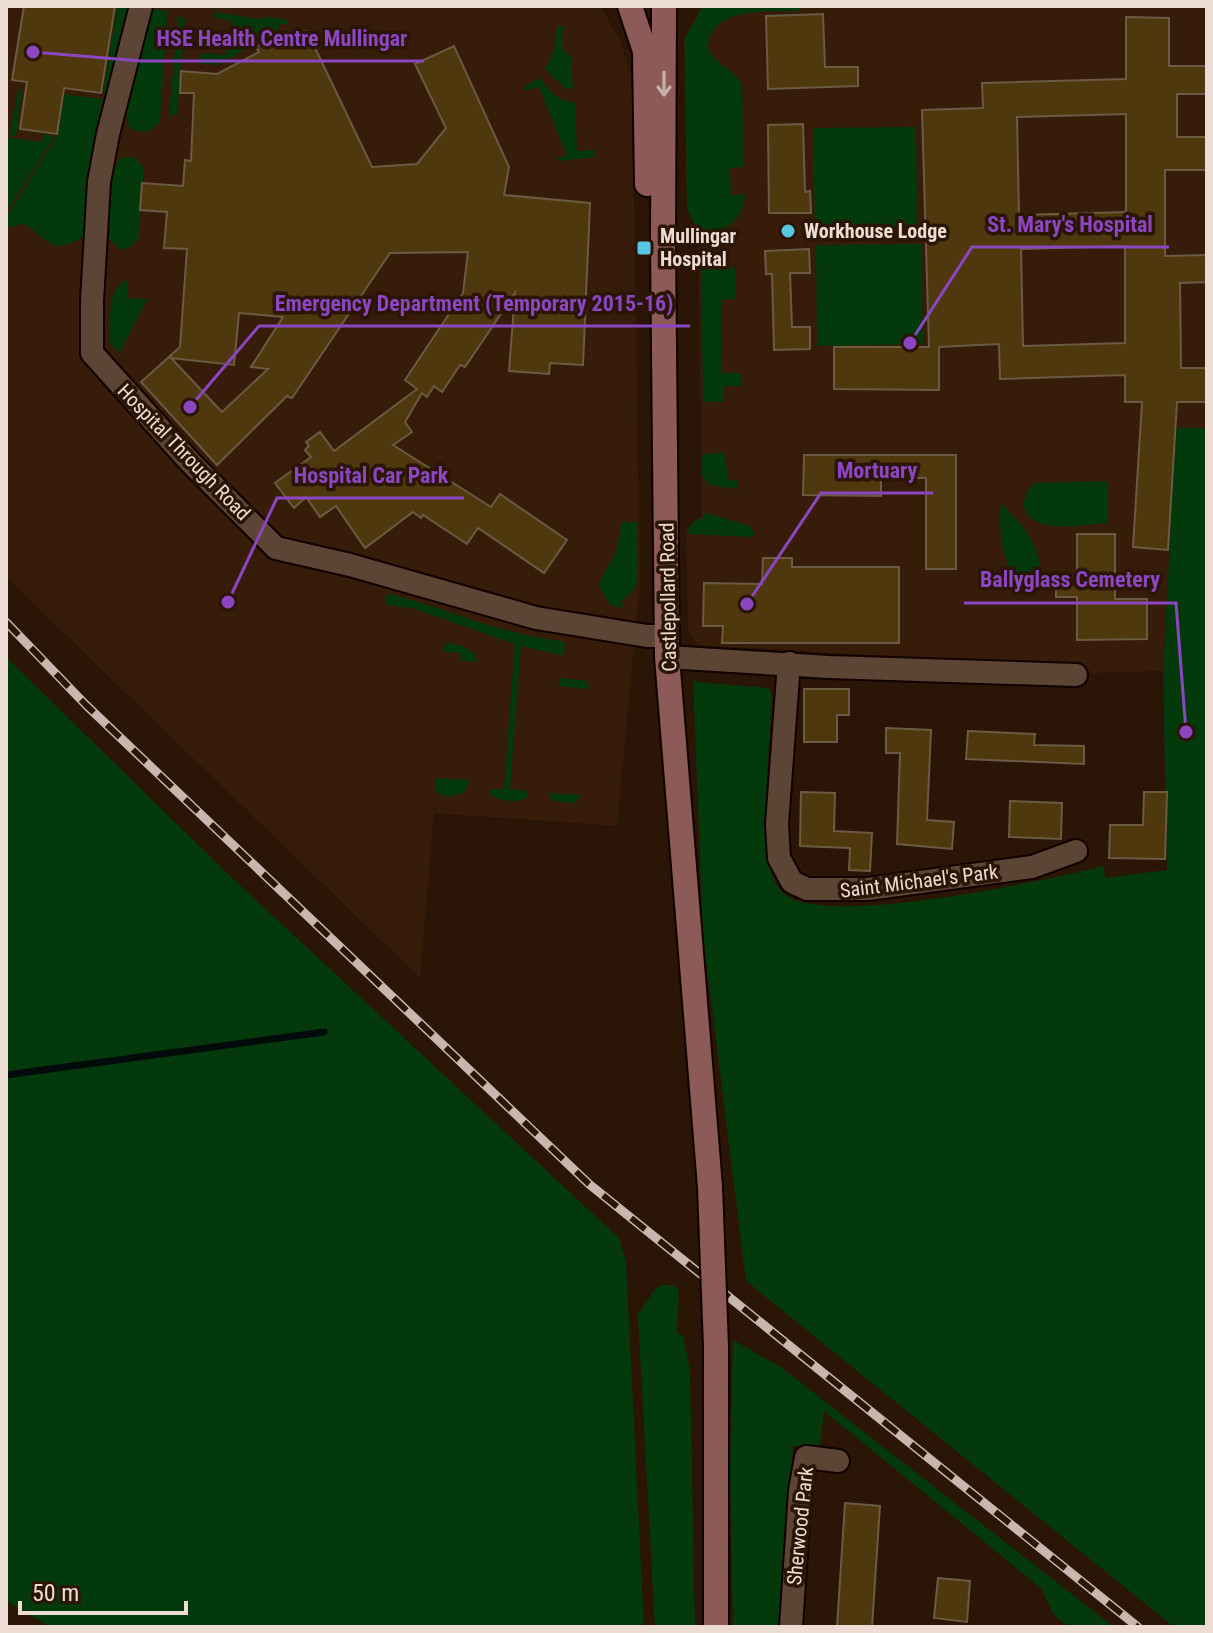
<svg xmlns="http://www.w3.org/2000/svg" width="1213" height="1633" viewBox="0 0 1213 1633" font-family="'Roboto Condensed',sans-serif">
<rect width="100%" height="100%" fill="#2a1507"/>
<path fill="#371c0a" d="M6,6H600L619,38L632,77L640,583L617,826L434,813L420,978L6,577Z
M702,6H1207V428H1176L1163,671L1091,673L1085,667L697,645L693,640L688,628L686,531L695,519L702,516L698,229L687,209L684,38Z"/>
<path fill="#043a0b" d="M117,6H129L112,95L103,94Z
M703,6H800V11C774,12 732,7 714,29C710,33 709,42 707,47C717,66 731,67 742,84L744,167L730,168L731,195H745C744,221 722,234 699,233L687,209L685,38Z
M152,9L167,11L160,121C150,134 143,134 129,128L125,108Z
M216,12L258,19L268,17L287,20L289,24H280L277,31L218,65L198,63L200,55L204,53L225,55L232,21L213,17Z
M178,15L185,20L177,114L169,116Z
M557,26H563L562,49L571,56L573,89L565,88L545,69L554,51Z
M540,78C549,91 559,102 575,102L577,151L594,150L595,157L558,161L557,158L567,156L539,87L522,91L525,86Z
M19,87L22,93L16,136L9,135Z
M65,94L108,100L84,236C47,259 49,236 22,224L6,228V217L57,136Z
M916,127L918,236L815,238L813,128Z
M44,134L55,136L6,212V137L41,142Z
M123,157H134L144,168L138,239L132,246L121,250L108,239C109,219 106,167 123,157Z
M922,244L923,344L817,346L816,245Z
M727,263L735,270V299L721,300L722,373H741V386H723L724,402H703L701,264Z
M128,280L127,298L147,299L119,354L110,343C111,322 105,288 128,280Z
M1176,428H1207V1627H1174L746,1281L703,936L693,677L696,682L769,688L772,696C770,738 759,845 774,880C776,886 784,895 790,898C842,924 1043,881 1104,866L1105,878L1167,870L1163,671Z
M724,452L728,479L738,482L737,489L709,485L702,475V454Z
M1108,481V523C1086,524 1027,537 1024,504C1024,495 1029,489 1035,483Z
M1001,503C1021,524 1040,542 1040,572L1032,580L1018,579C1000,559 999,529 1001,503Z
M703,512L750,526L755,534L751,537L689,534L688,528L693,522L703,518Z
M622,522H637V584L630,594L620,602L624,606L622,608L610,605L600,588V581L616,552Z
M390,594C447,608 502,635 561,641L565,644L564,656L521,646L510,789L528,791L527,797C518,804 496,801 489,793V789H504L515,644L412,608L386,605L385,597Z
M449,643L463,646L475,654L477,662L460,661L461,653L443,652L444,646Z
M6,657L227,873L619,1238L626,1262L644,1627H50L6,1601Z
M561,678L587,681L589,689L558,686Z
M435,778L469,780L465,792C456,797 442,799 435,790Z
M549,793L581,795L575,803L552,801Z
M661,1285H674L679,1291L677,1332L683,1336L690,1370L695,1627H655L638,1315L655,1289Z
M733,1340L782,1368L1114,1627C1067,1627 1059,1633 1042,1589L824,1411L820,1447L793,1446L780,1627H733L730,1471Z"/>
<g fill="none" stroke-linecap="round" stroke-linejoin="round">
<path stroke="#010b0c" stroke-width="7" d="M6,1075L324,1032"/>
</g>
<path fill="#4f370e" stroke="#6b5b43" stroke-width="2" fill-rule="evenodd" d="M24,6H115L101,93L64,88L57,134L20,129L27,82L12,80Z
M823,14L825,67H858V86L768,89L766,16Z
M1126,17L1169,18V66H1207V94H1177V137H1207V170H1165V256L1207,255V282L1180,283L1181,368H1207V402H1177L1168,550L1133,547L1142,402H1125V375L1000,379L999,344L939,347V390L834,389V347H929L922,110L983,108L982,83L1126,79ZM1126,114V212L1019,215L1017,117ZM1125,246V343L1023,346L1021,249Z
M307,31L372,167L417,164L446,128L415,64L454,46L509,167L504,195L590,203L583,365L550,363L549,374L509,371L515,293L465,367L460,365L442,392L434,386L427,397L422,393L405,422L412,432L393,445L491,507L500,494L567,540L544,573L478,528L467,544L423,515L421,518L413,512L365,548L336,506L320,517L306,497L294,508L275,483L311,457L305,450L309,446L306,442L320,432L334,451L417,389L405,380L463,293L468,252L390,253L292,398L287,396L217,465L141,382L180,347L187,249L164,248L167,212L140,210L142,183L183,186L185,160L191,161L194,93H180L181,71L217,74L259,52L256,47L283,32ZM239,313L283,317L251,367L268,369L222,412L171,358L234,365Z
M803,124L805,192L810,191L811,213H769L768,125Z
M809,249L810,273H790L792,327H810V349L774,350L772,274H766L765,251Z
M804,455H956V569H926V478H881V496L803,495Z
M1077,534H1115V599H1147V639L1077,640V597H1056V577H1077Z
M763,558H792V567H899V643H722L723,626H703L704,583L762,584Z
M804,689H849V715H837V742H804Z
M886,728L931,730L927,820L954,822L952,849L897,844L900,753H886Z
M968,731L1035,734L1034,745L1084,746V764L966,759Z
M801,792L835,793L834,831L872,833L870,871L849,870L850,848L800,846Z
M1144,792H1167L1165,859L1109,858L1110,825H1143Z
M1010,801L1062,803L1061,839L1009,837Z
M845,1503L880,1506L872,1627H837Z
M938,1578L970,1581L967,1622L934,1618Z"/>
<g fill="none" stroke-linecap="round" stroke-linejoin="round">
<g stroke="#110200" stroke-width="26">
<path id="street" d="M141,6L108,134L99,182L92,301V353L189,461L276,548L350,565L536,618L647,636H667
M667,657L829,667L1076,675
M789,663L777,824L779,858L792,882L807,889H868L1032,867L1076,851
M791,1627L800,1491L806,1457L838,1461"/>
</g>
<g stroke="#110200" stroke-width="28">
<path id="secondary" d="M630,6L645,51L647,184
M664,6L663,246L667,657L710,1187
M716,1627V1347"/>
</g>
<use href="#street" stroke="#5d4536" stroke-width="22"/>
<use href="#secondary" stroke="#8c5b58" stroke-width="24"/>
<g stroke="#c8b7ae" stroke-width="9">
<path id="rail" d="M6,622L86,705L589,1184L1138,1627"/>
</g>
<use href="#rail" stroke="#2a1507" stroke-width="6" stroke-dasharray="18" stroke-linecap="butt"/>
<g stroke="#110200" stroke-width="28" stroke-linecap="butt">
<path id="secondary-bridge" d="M710,1187L716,1347"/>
</g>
<use href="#secondary-bridge" stroke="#8c5b58" stroke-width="24"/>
</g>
<defs><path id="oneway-shaft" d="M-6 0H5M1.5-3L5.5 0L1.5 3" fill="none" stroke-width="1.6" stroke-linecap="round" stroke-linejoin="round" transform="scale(2)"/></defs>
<use stroke="#caafa9" href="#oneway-shaft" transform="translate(664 84) rotate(90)"/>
<g fill="#56c9e1" stroke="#2a1507" stroke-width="3">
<circle cx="788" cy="231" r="8"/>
<rect x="636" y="240" width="16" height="16" rx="4"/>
</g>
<g text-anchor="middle" stroke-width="7" stroke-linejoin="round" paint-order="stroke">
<g font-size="20" font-weight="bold" fill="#ecdcd4" stroke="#2a1507" text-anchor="start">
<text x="804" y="238">Workhouse Lodge</text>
<text x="660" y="243">Mullingar<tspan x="660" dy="23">Hospital</tspan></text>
</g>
<g font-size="20" fill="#ecdcd4" stroke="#2a1507">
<text transform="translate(184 452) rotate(46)" y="7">Hospital Through Road</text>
<text transform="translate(668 597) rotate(-91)" y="7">Castlepollard Road</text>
<text transform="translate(919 881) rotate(-7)" y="7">Saint Michael's Park</text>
<text transform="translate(800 1526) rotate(-84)" y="7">Sherwood Park</text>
</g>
</g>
<path fill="none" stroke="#8c46c2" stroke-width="3" d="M33 52L141 61H424M910 343L972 247H1169M190 407L259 326H690M747 604L821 493H933M228 602L277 498H464M1186 732L1176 603H964"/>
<g fill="#8c46c2" stroke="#2a1507" stroke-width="3">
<circle cx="33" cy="52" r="8"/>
<circle cx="910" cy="343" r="8"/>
<circle cx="190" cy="407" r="8"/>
<circle cx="747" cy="604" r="8"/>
<circle cx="228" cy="602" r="8"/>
<circle cx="1186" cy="732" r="8"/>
</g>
<g font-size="22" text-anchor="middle" font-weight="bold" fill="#8c46c2" stroke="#2a1507" stroke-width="7" stroke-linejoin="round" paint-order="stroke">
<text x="282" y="46">HSE Health Centre Mullingar</text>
<text x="1070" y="232">St. Mary's Hospital</text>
<text x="474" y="311">Emergency Department (Temporary 2015-16)</text>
<text x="877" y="478">Mortuary</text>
<text x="371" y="483">Hospital Car Park</text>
<text x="1070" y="587">Ballyglass Cemetery</text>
</g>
<rect width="1213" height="1633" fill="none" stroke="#ecdcd4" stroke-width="16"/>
<path d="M20 1601v12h166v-12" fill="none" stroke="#ecdcd4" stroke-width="4"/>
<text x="32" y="1601" font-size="24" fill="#ecdcd4" stroke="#2a1507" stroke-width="6" paint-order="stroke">50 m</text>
</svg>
